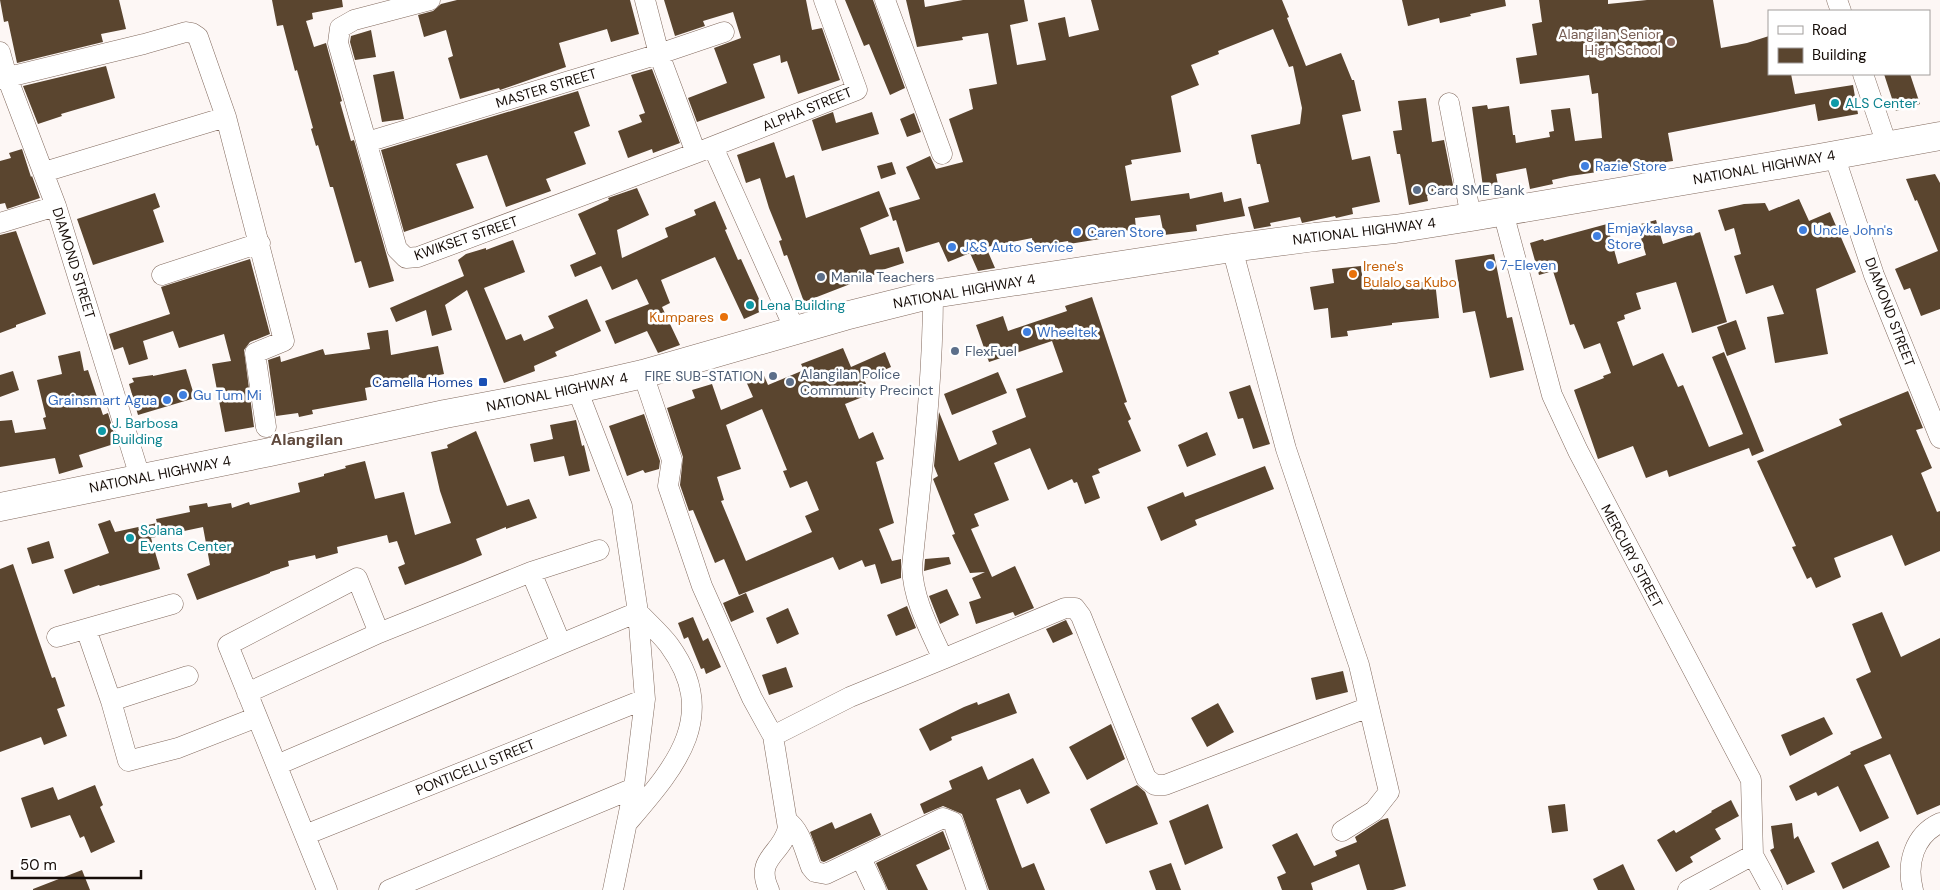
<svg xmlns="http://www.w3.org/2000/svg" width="1940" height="890" viewBox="0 0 1940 890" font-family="'DM Sans',sans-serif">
<rect width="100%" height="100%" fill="#fdf7f5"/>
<path fill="#5a452f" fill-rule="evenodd" d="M0,0H119L126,29L101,34L103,42L17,63L8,21L4,22Z
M272,0H342L343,7L312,13L313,19L306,21L314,47L326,43L342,101L340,102L351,141L354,140L394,281L369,288L361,261L355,263L333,187H330L318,145L316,146L311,129L313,128L297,70L295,71L283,25L277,26Z
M457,0H630L639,34L611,42L607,29L559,43L566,67L500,90L499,88L460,99L448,58L453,56L446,30L424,37L418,15L433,11L441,4Z
M664,0H806L812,30L822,28L840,80L798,94L787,61L781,63L780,55L753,64L765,98L697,122L688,98L727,83L714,48L741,38L733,12L703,21L705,26L675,36Z
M845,0H873L905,88L890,95L869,44L864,46Z
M906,0H924L925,7L963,0H1024L1028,21L1010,25L1017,65L1046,60L1038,23L1065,17L1069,37L1099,30L1091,0H1282L1289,17L1287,18L1306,66L1341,53L1352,80H1354L1361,111L1342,115L1352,160L1370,156L1380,202L1352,208L1353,214L1336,218L1335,216L1302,223L1300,217L1270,223L1271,226L1254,229L1248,207L1269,202L1260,164H1257L1251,135L1300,124L1302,108L1293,66L1289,67L1273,29L1218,51L1219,54L1191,65L1199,85L1171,96L1181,152L1131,160L1132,164L1125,166L1131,201L1189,193L1190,199L1222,192L1224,202L1241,198L1245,216L1196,225L1197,231L1164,235L1160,215L1135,218L1136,229L1099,235L1100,239L1069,244L1068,241L1033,247L1032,238L986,247L995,268L978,271L970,253L948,262L939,242L906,252L896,220L893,221L889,208L920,199L906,167L930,156L936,169L963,162L949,119L973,109L969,89L997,84L988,33L962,37L963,40L917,47Z
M1402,0H1505L1506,6L1470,14L1471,16L1440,23L1439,18L1408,26Z
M1539,0H1608V4L1647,0H1713L1721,48L1747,43L1769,36V74H1791L1795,94L1853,85L1858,114L1818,121L1815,104L1668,133L1673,161L1570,176L1552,180L1553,184L1530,189L1526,168L1496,174L1498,185L1483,187L1472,107L1487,105L1488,109L1509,106L1513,135H1515L1516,143L1550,137L1549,132L1554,131L1551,110L1570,108L1575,141L1602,138L1598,93L1592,94L1589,75L1520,84L1516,58L1537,55L1532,24L1542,22Z
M371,30L376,57L355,60L350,42L351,36Z
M106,66L115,98L61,114L62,116L38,124L23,86Z
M652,69L680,143L653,153L652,149L628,158L618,131L642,122L639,115L645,113L631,75Z
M394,71L404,119L382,122L373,75Z
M1884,74H1910L1920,104L1896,111Z
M578,91L590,126L574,132L586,164L546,179L551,191L506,207L487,155L459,163L456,164L474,208L404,232L381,150Z
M1426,98L1432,142L1444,140L1454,190L1427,196L1428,201L1409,205L1400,154H1397L1393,131L1402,130L1398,101Z
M833,112L836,123L872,112L879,134L822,151L812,120Z
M914,113L921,132L907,137L900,119Z
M774,142L786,178L794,175L806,218L879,191L889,216L860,228L870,255L899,247L904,263L876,272V274L804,302L787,255L784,256L779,241L782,240L769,208L760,178L746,183L737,155Z
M22,149L31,177L32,176L40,198L7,209L5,203L0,204V161L11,158L9,153Z
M892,162L896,174L881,179L877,166Z
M1935,174L1940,183V309L1921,316L1910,288L1904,290L1895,269L1938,251L1917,200L1915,201L1906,179Z
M637,188L649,215L617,230L622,258L668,237L665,228L696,215L694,210L715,201L727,229L725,230L738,260L741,259L764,310L744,319L715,257L661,280L670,303L662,307L680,345L658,353L647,331L615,344L605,321L649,304L637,279L612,290L601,266L575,277L570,265L596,254L578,214L609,200L608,198Z
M155,193L160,207L153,210L164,242L93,265L77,219Z
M1799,199L1809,221L1830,212L1856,272L1816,289L1828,354L1775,363L1767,317L1784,314L1773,285L1746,294L1734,256L1741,254L1734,228L1725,231L1718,210L1744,204L1765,203L1769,211Z
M1656,220L1663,244L1700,232L1727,322L1692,333L1676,282L1636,293L1641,309L1624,315L1625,319L1617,322L1633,366L1663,353L1678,387L1683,385L1709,447L1743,434L1712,357L1724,352L1764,451L1752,456L1749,448L1669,477L1667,470L1646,478L1633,446L1598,459L1574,390L1604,378L1603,376L1611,373L1600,343L1584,349L1574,324L1570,325L1553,271L1539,275L1530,243L1543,239L1544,241L1607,224L1618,264L1646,255L1637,225Z
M16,231L46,314L16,325V327L0,333V235Z
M513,240L525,272L484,288L506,340L521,334L524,341L554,328L548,316L587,299L601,331L555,352L557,356L534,366L535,371L504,383L467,290L445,305L452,330L432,336L426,310L396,322L390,308L464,276L458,260L466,254L486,248V250Z
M1494,254L1507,318L1512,317L1524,370L1490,378L1475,311L1463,313L1455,260Z
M250,259L270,334L250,342L244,350L254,427L225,432L212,364L231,361L224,334L179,348L173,331L143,341L148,359L129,365L123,347L114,350L109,334L170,314L161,287Z
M1361,266L1363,283L1387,281V285L1435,281L1439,318L1392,323V325L1347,331L1348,336L1331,338L1328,308L1314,310L1310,287L1334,283L1332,269Z
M1092,297L1127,402L1124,403L1131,419L1128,421L1141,451L1098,469L1100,473L1092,476L1100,498L1085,504L1077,482L1074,483L1072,479L1048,490L1030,448L994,463L1009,500L974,514L979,526L971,529L992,577L1015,566L1034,608L1015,616L1013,612L976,624L969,602L981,598L972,578L985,572L970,573L952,535L955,534L933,479L938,476L934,466L939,412L959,461L997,444L992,431L1026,417L1016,389L1063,372L1052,341L989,362L976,325L1003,316L1008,331L1067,311L1065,306Z
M1736,320L1746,349L1727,356L1717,327Z
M388,330L391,355L438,346L444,374L420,379V377L365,388L367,400L312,410L313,414L299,417L298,413L276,416L268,360L280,356L281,362L323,349L325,355L370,349L367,333Z
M843,348L851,367L885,352L891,367L864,379L870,394L845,404L859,439L873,432L884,459L876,462L894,523L879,529L892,561L901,559V578L881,584L875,564L865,567L862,560L839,570L833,557L739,595L724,559L715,563L693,510L689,511L680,485L683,457L667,408L695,398L692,390L712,384L721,410L753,397L745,379L762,371L768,385L804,370L801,364ZM762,409L787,470L783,471L790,488L807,481L819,510L805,516L812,532L746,561L721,501L724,500L717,477L741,469L726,425Z
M80,351L84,371L88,370L103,415L108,413L117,443L79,455L83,467L59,474L55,458L0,467V421L12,420L15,433L46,429L43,418L46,417L37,380L62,374L58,356Z
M186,369L195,398L138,415L129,384L134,382L132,378L153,375V376Z
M13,371L19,390L0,397V375Z
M998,372L1007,393L952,415L944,394Z
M1250,385L1270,444L1253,449L1243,418L1238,419L1229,392Z
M1908,391L1923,428L1916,430L1932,468L1921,473L1937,512L1940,511V551L1905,566L1892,535L1834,558L1841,577L1816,588L1811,577L1807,579L1792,547L1796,546L1757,461L1842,425L1839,419Z
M644,414L660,461L659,469L645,473L643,470L627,476L609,426Z
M576,420L582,446L584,445L590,471L569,476L564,456L534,462L530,444L553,439L550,425Z
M476,431L507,506L529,499L537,518L506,529V527L476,539L482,555L463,563L405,585L398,567L405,564L397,541L389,543L387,535L337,547L338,553L316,559L315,555L288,561L289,566L270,572V573L197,600L187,574L210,565L203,527L151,538L160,569L100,586L99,585L73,594L64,570L109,553L98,524L110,520L115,532L157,523L156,519L190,512L189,506L207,503L208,507L231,503L232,508L249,502L250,505L300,492L298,483L324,476V474L346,468L345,466L365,461L375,499L404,492L415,535L451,523L440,491L431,452L448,448L447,445Z
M1207,432L1216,455L1187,467L1178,445Z
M1265,466L1274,489L1195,520L1197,525L1161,541L1147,507L1183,492L1185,497Z
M49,541L54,558L32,564L27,548Z
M949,557L951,564L924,571L925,559Z
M13,564L38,638L52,678L55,677L65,706L57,709L67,736L44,745L41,737L0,752V569Z
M947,589L959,615L940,624L929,596Z
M746,593L754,612L731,622L723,603Z
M907,606L916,628L896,636L887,615Z
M788,608L799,634L777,644L766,618Z
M1882,612L1901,657L1940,638V805L1917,815L1890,754L1864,765L1889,818L1860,832L1838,786L1818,796L1816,792L1796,801L1789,786L1851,754L1850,752L1882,738L1856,679L1871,672L1852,624Z
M693,617L703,641L708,638L721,667L706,674L704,668L701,669L688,637L684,639L678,623Z
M1066,620L1073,634L1053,643L1046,629Z
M786,667L793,687L769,695L762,675Z
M1343,671L1348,692L1316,700L1311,678Z
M1009,693L1017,713L951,737L952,740L930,751L919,729L964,707L977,702L978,705Z
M1218,703L1234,732L1207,747L1191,718Z
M1824,717L1833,734L1790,756L1781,735Z
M1111,724L1125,759L1087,780L1069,747Z
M1033,758L1050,793L1027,804L1020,789L996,799L1022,868L1034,863L1045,890H989L962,814L943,806L924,814L920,804L952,789L949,781L982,766L988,780Z
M95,785L103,805L100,807L115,842L91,853L84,836L80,838L70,815L31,828L21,798L53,787L58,800Z
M1137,785L1145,792L1158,824L1106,844L1090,809Z
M1731,800L1739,816L1715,829L1721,839L1690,857L1693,862L1676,872L1657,840L1674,830L1676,833L1712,812L1711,811Z
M1208,804L1223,848L1185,865L1169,821Z
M1565,804L1568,831L1552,833L1548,806Z
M871,813L881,835L824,862L821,861L810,832L832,822L835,829Z
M1388,818L1406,886L1393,890H1367L1359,864L1311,883L1313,890H1282L1277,877L1286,873L1272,845L1297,833L1314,866L1337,856L1335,851L1357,842L1355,837L1381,820Z
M1792,823L1794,839L1798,836L1815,872L1787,885L1770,850L1774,848L1771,826Z
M943,831L950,849L916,865L928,890H888L876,863Z
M1878,841L1890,867L1843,889L1831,863Z
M1171,863L1181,890H1156L1149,871Z
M1623,864L1635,890H1598L1593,879Z
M82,870L90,890H33V889Z"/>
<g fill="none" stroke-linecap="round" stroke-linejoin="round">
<g stroke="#826a5e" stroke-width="21">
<path id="street" d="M430,0L354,20L340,28L338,43L397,249L406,258L418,257L696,153L857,90L824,0
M645,0L659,54L696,153
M885,0L942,154
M1837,0L1841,11
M0,52L7,77L56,206L140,477
M1863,74L1887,145
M0,79L144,44L186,32L192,33L198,37L226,117L284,341L255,353L266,427
M1449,103L1471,217
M367,142L659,54L724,32
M713,147L795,330
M1834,155L1874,275L1940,438
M44,172L226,117
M1503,212L1552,395L1578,451L1751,780L1753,855L1772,890
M0,223L56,206
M1232,248L1286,449L1359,665L1389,792L1374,811L1342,831
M162,275L260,243
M643,374L672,460L668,486L702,586L752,698L773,736
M577,389L622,506L638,612L645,699L634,788L613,890
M531,572L561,644L638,612C648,623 660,633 669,645C721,716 675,767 628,822
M86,629L111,701L128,761L178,748L257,717
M57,637L173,604
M943,659L1065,608H1075L1081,616L1146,778L1155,785H1165L1369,707
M247,693L379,633L531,572L599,550
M111,701L188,676
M277,765L561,644
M787,821C801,830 805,852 811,867L815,872L826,874L943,818L953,822L977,890
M305,835L645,699
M861,858L876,890
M327,890L228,645L357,578L379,633
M389,890L634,788
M769,890C754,858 782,855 788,828L773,736L850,697L943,659C930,630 913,600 912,567C921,476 933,386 933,294
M1688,890L1753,855
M1913,890C1906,864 1914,835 1940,823"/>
</g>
<g stroke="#826a5e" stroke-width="29">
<path id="primary" d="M0,507L270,452L445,414L577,389L643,374L845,316L933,294L1232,248L1315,237L1395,229L1471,217L1819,158L1940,136"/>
</g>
<use href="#street" stroke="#fff" stroke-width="20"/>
<use href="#primary" stroke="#fff" stroke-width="28"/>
</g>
<circle fill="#8d6e63" stroke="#fff" stroke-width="2" cx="1671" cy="42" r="5"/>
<g fill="#0f9aa8" stroke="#fff" stroke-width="2">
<circle cx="1835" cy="103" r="5"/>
<circle cx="750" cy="305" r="5"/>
<circle cx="102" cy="431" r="5"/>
<circle cx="130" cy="538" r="5"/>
</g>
<g fill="#3f7fe0" stroke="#fff" stroke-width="2">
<circle cx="1585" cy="166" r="5"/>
<circle cx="1803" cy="230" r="5"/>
<circle cx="1077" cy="232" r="5"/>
<circle cx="1597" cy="236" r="5"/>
<circle cx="952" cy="247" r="5"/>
<circle cx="1490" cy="265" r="5"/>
<circle cx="1027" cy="332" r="5"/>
<circle cx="183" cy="395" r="5"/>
<circle cx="167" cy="400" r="5"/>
</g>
<g fill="#5c6f8a" stroke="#fff" stroke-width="2">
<circle cx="1417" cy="190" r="5"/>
<circle cx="821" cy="277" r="5"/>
<circle cx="955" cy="351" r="5"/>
<circle cx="773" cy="376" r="5"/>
<circle cx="790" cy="382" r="5"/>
</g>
<g fill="#e8710a" stroke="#fff" stroke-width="2">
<circle cx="1353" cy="274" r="5"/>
<circle cx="724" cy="317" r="5"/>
</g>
<rect fill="#1a4fb4" stroke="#fff" stroke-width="2" x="478" y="377" width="10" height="10" rx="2.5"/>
<g text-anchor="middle" stroke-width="5" stroke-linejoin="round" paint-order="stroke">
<g font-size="14" fill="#785e54" stroke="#fff" text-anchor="end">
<text x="1661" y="39">Alangilan Senior<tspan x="1661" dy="16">High School</tspan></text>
</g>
<g font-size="14" fill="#160d08" stroke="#fff">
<text transform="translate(546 88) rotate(-17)" y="5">MASTER STREET</text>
<text transform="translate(807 109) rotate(-22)" y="5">ALPHA STREET</text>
<text transform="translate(1764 167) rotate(-10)" y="5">NATIONAL HIGHWAY 4</text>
<text transform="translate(1364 231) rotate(-7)" y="5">NATIONAL HIGHWAY 4</text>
<text transform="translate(466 238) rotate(-19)" y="5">KWIKSET STREET</text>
<text transform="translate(74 263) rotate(73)" y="5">DIAMOND STREET</text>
<text transform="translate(964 291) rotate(-10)" y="5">NATIONAL HIGHWAY 4</text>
<text transform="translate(1890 312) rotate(69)" y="5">DIAMOND STREET</text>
<text transform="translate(557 392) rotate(-12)" y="5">NATIONAL HIGHWAY 4</text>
<text transform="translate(160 474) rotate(-11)" y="5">NATIONAL HIGHWAY 4</text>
<text transform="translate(1632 556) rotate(62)" y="5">MERCURY STREET</text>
<text transform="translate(475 767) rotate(-22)" y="5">PONTICELLI STREET</text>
</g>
<g font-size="14" fill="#0d838f" stroke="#fff" text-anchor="start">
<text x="1845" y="108">ALS Center</text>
<text x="760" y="310">Lena Building</text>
<text x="112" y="428">J. Barbosa<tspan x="112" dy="16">Building</tspan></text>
<text x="140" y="535">Solana<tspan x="140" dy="16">Events Center</tspan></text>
</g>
<g font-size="14" fill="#366cbe" stroke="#fff" text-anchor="start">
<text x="1595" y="171">Razie Store</text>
<text x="1607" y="233">Emjaykalaysa<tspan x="1607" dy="16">Store</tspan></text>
<text x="1813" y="235">Uncle John's</text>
<text x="1087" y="237">Caren Store</text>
<text x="962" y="252">J&amp;S Auto Service</text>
<text x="1500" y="270">7-Eleven</text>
<text x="1037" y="337">Wheeltek</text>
<text x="193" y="400">Gu Tum Mi</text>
<text x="157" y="405" text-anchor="end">Grainsmart Agua</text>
</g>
<g font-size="14" fill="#4e5e75" stroke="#fff" text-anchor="start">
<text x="1427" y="195">Card SME Bank</text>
<text x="831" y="282">Manila Teachers</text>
<text x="965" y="356">FlexFuel</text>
<text x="800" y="379">Alangilan Police<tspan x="800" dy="16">Community Precinct</tspan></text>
<text x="763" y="381" text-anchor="end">FIRE SUB-STATION</text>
</g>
<g font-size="14" fill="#c56008" stroke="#fff" text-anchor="start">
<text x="1363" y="271">Irene's<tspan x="1363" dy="16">Bulalo sa Kubo</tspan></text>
<text x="714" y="322" text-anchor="end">Kumpares</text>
</g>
<g font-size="14" fill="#164399" stroke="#fff" text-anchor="end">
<text x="473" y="387">Camella Homes</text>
</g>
<g font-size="16" font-weight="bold" fill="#604a3e" stroke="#fff">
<text x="307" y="445">Alangilan</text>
</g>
</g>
<rect x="1768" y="10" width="162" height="65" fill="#ffffff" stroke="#a29e9c"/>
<rect x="1778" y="26" width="25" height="8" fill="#ffffff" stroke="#a29e9c"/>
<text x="1812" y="35" font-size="15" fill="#160d08">Road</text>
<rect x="1778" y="48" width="25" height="15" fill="#5a452f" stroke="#a29e9c"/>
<text x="1812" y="60" font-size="15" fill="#160d08">Building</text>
<path d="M12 870v8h129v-8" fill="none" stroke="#160d08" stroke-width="2.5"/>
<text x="20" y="870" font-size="15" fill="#160d08" stroke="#ffffff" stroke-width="4" paint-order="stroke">50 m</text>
</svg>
